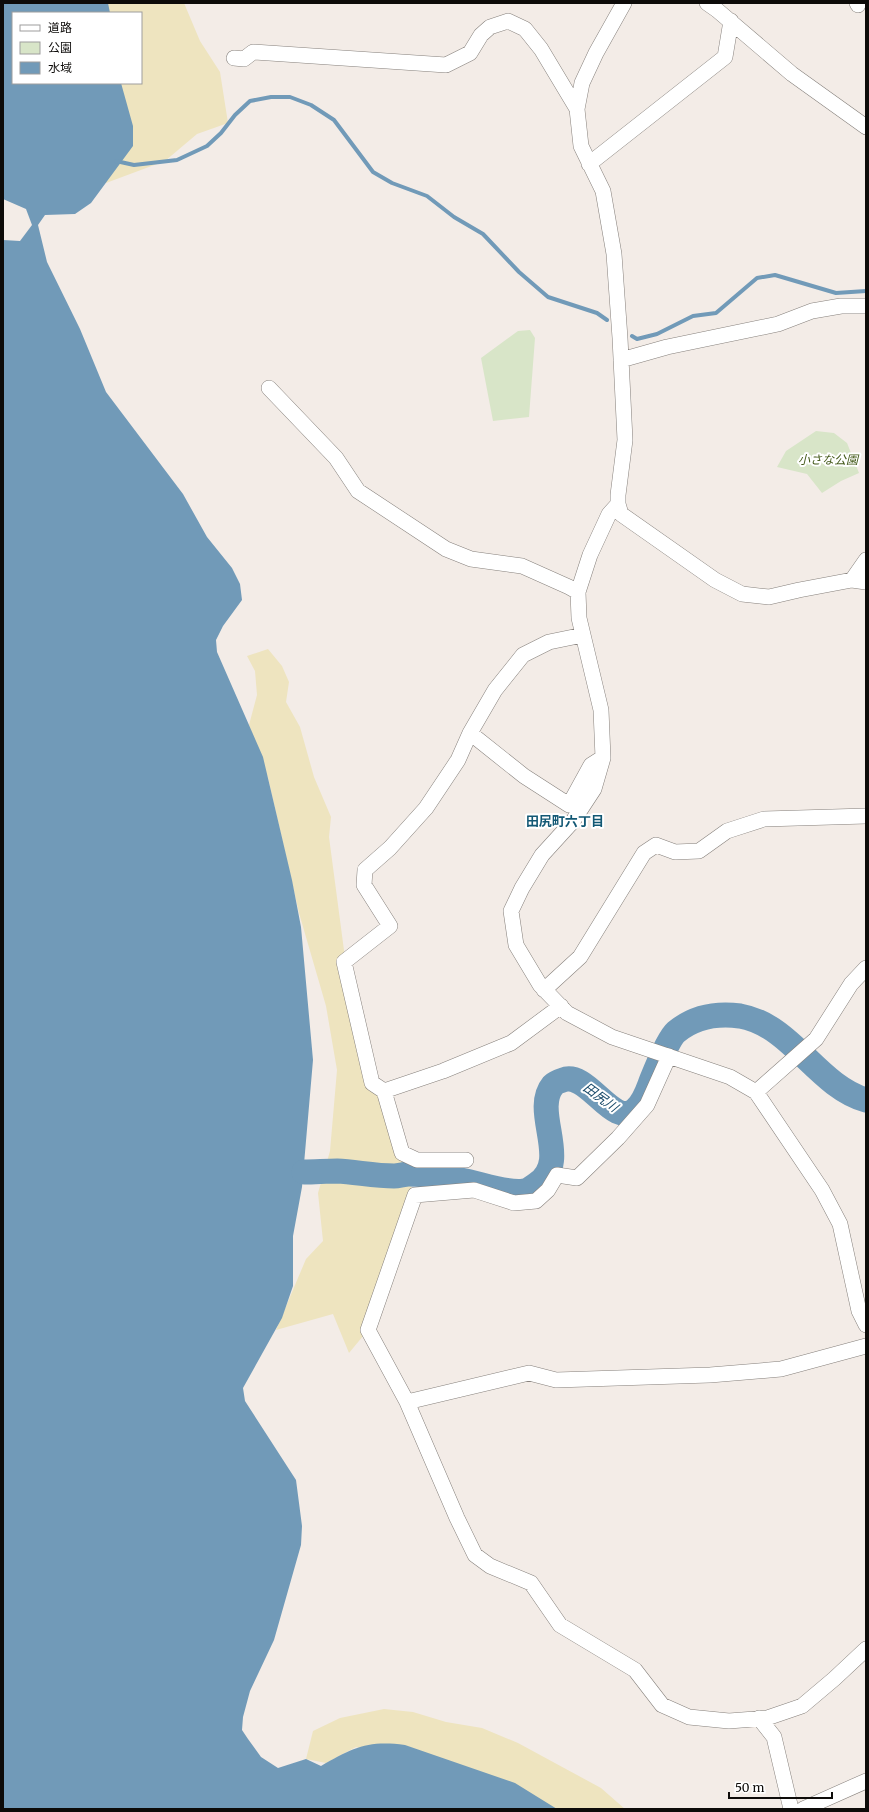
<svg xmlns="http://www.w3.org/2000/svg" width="869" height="1812" viewBox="0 0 869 1812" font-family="Merriweather,'Noto Sans JP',serif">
<rect width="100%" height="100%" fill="#f3ece7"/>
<path fill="#d8e5c8" d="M530,330L535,338L529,417L493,421L481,358L518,331Z
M816,431L834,433L847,443L859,473L841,481L822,493L807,474L777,467L786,451Z"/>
<path fill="#eee4bf" d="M92,3H184L200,41L220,72L228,123L197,134L165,161L106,183L98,83H141V13H93Z
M268,649L282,666L289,682L286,702L300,727L314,777L331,817L329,837L347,973L368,1066L413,1175L407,1219L368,1330L349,1353L333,1314L276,1330L306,1259L323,1241L318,1193L330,1151L337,1070L326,1006L299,913L268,778L249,725L257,695L255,671L247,656Z
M384,1709L413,1712L446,1722L482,1728L518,1743L601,1788L625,1809H556L356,1747L326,1763L306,1759L313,1731L340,1718Z"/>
<path fill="#719ab8" d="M3,3H108L110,13H13V83H121L133,126V146L91,203L75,214L45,215L38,225L47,262L80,329L106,392L183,494L207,537L232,568L240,584L242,600L223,626L216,640L217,652L263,757L292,880L301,927L313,1060L302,1187L293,1236V1286L282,1318L243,1388L245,1401L296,1480L302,1526L301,1545L274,1640L250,1691L243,1717L242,1730L248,1739L261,1757L278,1768L306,1759L321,1766C353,1748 367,1740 405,1745L515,1783L557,1809H3V240L20,241L32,225L26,209L3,199Z"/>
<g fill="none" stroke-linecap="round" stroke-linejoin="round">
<path stroke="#719ab8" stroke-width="4" d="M116,161L134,165L177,160L207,146L221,133L235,115L250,101L271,97H290L311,105L334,120L373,172L392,183L427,196L454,217L483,234L519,272L548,297L597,313L607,320
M632,336L637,339L657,334L693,316L716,313L757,278L775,275L836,293L866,291"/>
<path stroke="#719ab8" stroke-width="25" d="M304,1172C315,1172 326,1171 337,1171C356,1172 375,1176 394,1176C399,1176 404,1174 409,1174C426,1174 444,1178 461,1180C479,1183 508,1194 524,1191C528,1191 534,1186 537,1184C572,1161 531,1112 553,1085C555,1083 560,1081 563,1080C588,1070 613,1130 636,1109C645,1101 648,1089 652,1079C656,1069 669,1038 676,1032C694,1017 717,1013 740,1016C792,1025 817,1086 866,1100"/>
<g stroke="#86807c" stroke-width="16">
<path id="minor" d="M624,3L596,53L582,83L577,109L581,146L603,191L614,254L620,338L625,440L618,495V504L621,514L715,580L742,594L769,597L799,590L852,580L866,582
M707,3L717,10L792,74L866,127
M857,3L858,5
M234,58L244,59L253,52L446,65L470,53L481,35L490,27L508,21L525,29L541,49L577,109
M589,164L725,57L731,21
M621,360L667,347L778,324L812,311L841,306H866
M269,388L336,458L358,491L446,549L471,559L522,566L569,587L578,592
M618,504L609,514L590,555L578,592L579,618L601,710L603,758L594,789L573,821L542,855L522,888L511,911L516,945L540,985L567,1013L612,1037L730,1077L756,1092L822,1190L840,1224L859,1311L866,1325
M852,580L866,560
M470,733L524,776L569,805L591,765L602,758
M544,990L580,957L644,853L656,845L675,852L699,851L727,831L764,819L866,816
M561,1006L511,1043L443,1071L384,1091L372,1083L344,962L390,926L364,885L365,870L390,848L426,808L458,760L470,733L495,690L523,655L549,642L583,635
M669,1056L647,1105L618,1138L577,1178L557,1175L548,1190L536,1201L514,1203L474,1190L415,1195L368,1330L407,1402L529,1373L556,1380L710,1375L781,1369L866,1346
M384,1091L402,1153L417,1160H466
M756,1092L816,1039L851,984L866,968
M407,1402L457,1518L475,1555L490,1566L531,1583L560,1625L635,1670L662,1705L689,1717L729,1721L767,1718L802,1706L834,1679L866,1649
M759,1718L774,1737L791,1809
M803,1809L866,1781"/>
</g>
<use href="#minor" stroke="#fff" stroke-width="15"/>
</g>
<g text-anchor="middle" stroke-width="4" stroke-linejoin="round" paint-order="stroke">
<g font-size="12" font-style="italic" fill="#445a1a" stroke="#fff">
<text x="828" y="464">小さな公園</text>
</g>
<g font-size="13" font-weight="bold" fill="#125874" stroke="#fff">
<text x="565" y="826">田尻町六丁目</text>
</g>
<g font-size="13" font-style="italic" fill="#184969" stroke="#fff">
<text transform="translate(601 1097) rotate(36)" y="5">田尻川</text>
</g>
</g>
<rect width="869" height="1812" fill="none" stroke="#0d0b09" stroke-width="8"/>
<rect x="12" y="12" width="130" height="72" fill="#ffffff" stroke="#9e9d9d"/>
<rect x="20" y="25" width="20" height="6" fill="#ffffff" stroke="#9e9d9d"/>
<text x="48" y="32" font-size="12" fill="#0d0b09">道路</text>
<rect x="20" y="42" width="20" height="12" fill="#d8e5c8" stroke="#9e9d9d"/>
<text x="48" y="52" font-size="12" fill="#0d0b09">公園</text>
<rect x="20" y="62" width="20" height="12" fill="#719ab8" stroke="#9e9d9d"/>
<text x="48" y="72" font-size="12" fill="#0d0b09">水域</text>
<path d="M729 1792v6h103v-6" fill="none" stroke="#0d0b09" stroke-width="2"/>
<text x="735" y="1792" font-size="12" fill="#0d0b09" stroke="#ffffff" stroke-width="3" paint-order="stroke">50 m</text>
</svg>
